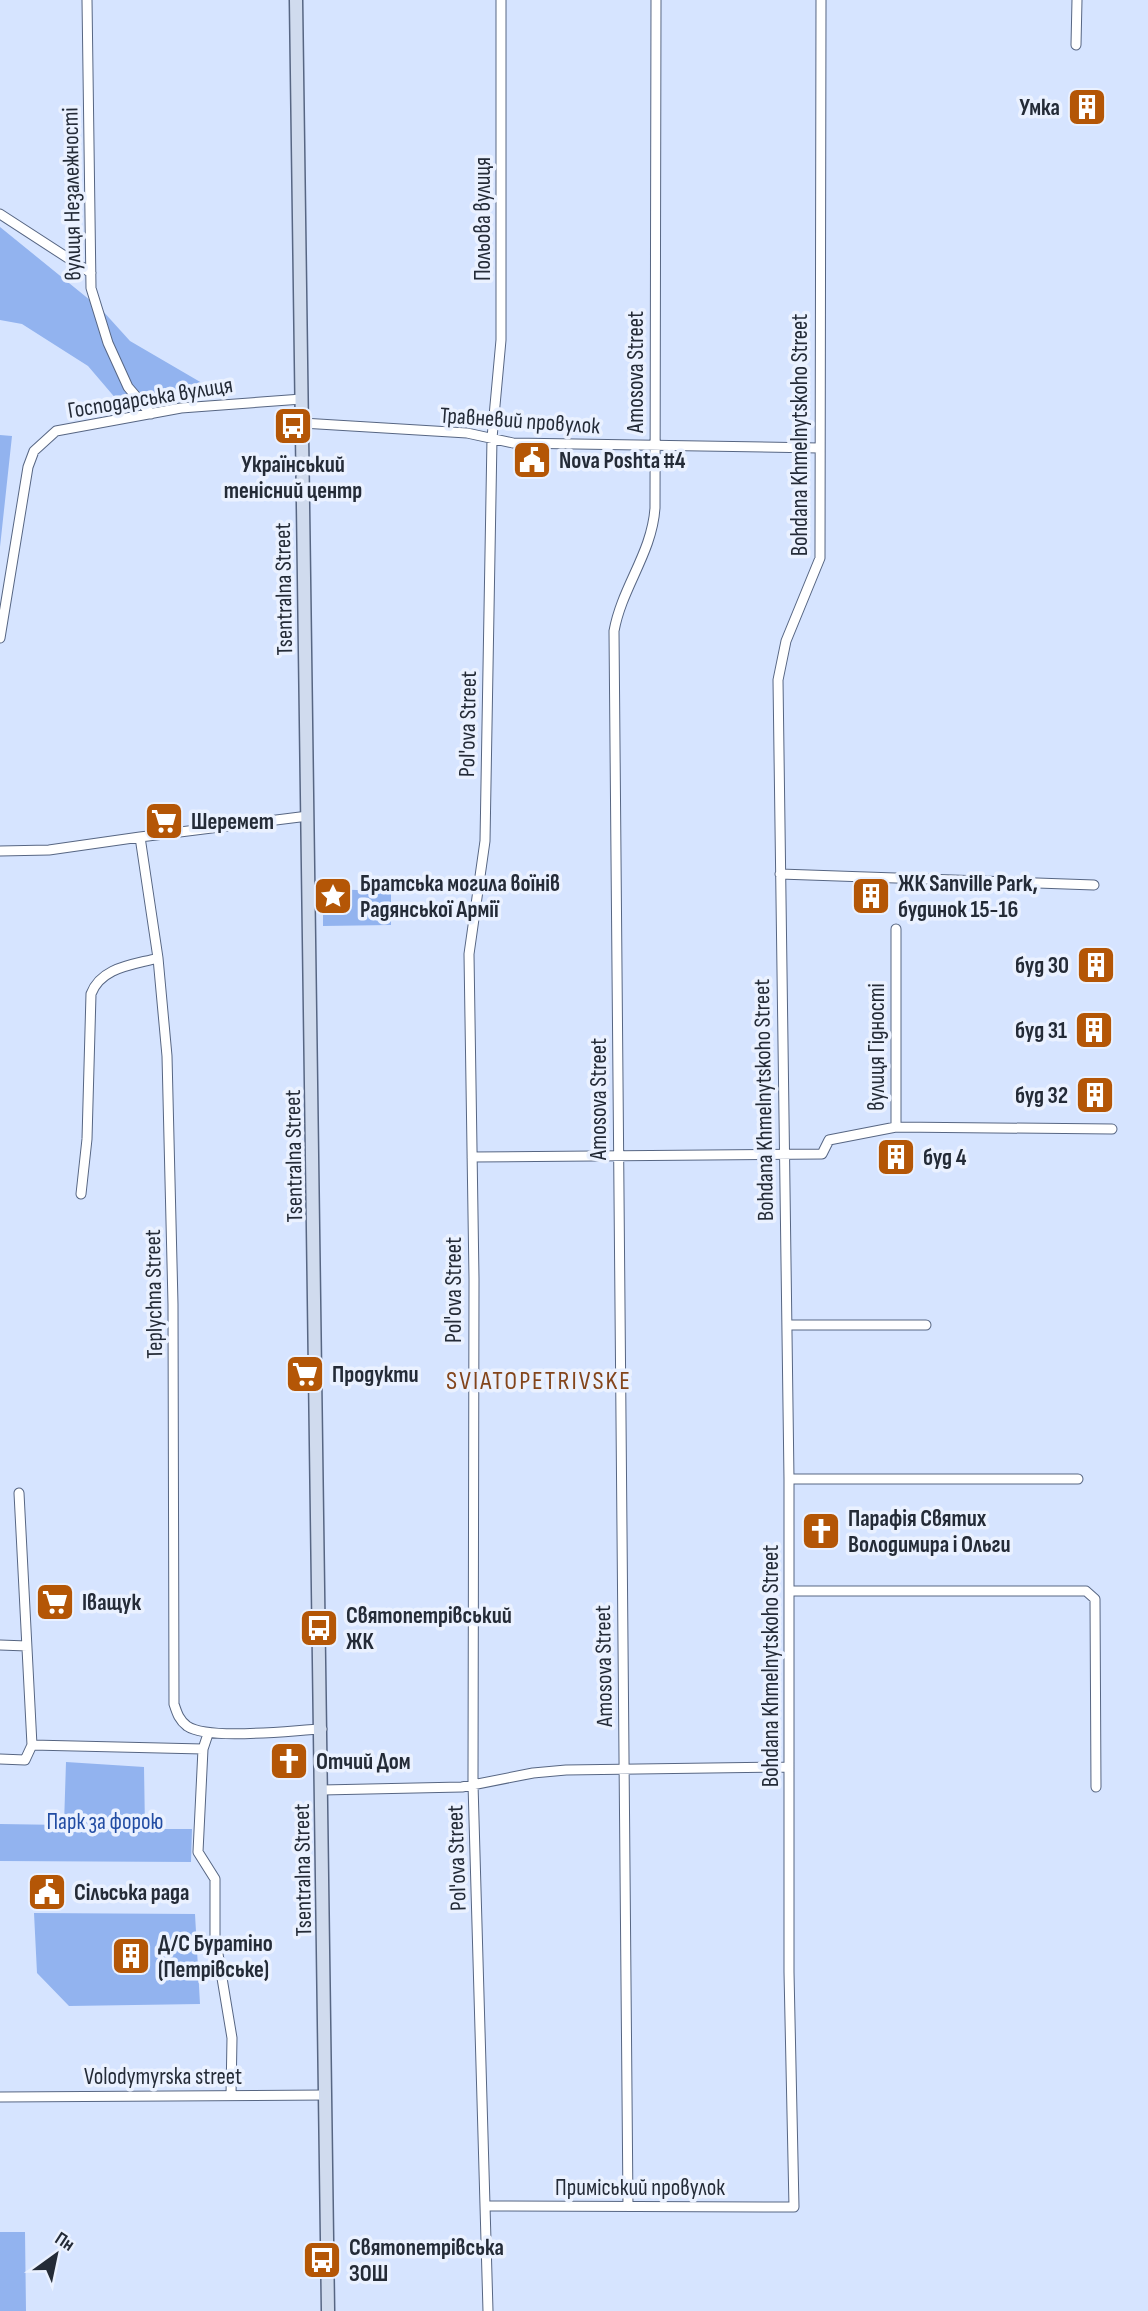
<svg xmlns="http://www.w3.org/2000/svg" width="1148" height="2311" viewBox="0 0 1148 2311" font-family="'Sofia Sans Condensed',sans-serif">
<rect width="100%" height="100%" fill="#d6e4ff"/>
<path fill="#92b3ef" d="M0,227L101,309L130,341L214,390L123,407L88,366L22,324L0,320Z
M0,435L12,436L0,547Z
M323,889L391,891V925L323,926Z
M66,1762L144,1767L145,1829H192L191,1862L0,1861V1824L64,1825Z
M34,1913L195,1914L200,2004L69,2006L37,1973Z
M0,2232H25L26,2311H0Z"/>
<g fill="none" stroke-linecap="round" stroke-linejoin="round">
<g stroke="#576683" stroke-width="11">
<path id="street" d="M87,0L91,288L108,343L128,387L151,414
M1076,45L1077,0
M0,214L91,273
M302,423L467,433L513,443L819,448
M0,638L28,467L34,451L56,431L181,408L302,399
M308,816L140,837L158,958L167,1056L173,1304L174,1704C177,1713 179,1720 187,1726C209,1741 293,1730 322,1729
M0,851L49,850L140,837
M780,874L1094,885
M896,1127L1112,1129
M472,1157L822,1154L829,1140L896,1127V929
M81,1194L87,1139L91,994C101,967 133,965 158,958
M787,1325H926
M789,1479H1078
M19,1493L32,1745L203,1749
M791,1591H1086L1095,1599L1096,1787
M0,1645L27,1646
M208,1734L203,1749L198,1852L215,1879V1936L232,2038L231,2095
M0,1759L25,1760L32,1745
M322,1790L462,1787L533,1773L566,1770L789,1767
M0,2097L326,2095
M487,2206L794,2207L789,1972V1479L778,680L786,641L820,558L821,0
M628,2206L614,631C622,587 652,553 655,508L656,0
M488,2311L473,1784L474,1279L469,954L485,841L492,438L501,340V0"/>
</g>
<g stroke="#576683" stroke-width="15">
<path id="secondary" d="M296,0L328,2311"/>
</g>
<use href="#street" stroke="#fff" stroke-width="9"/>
<use href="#secondary" stroke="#d0dbee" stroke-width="12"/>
</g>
<defs>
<g id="building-square" transform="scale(2.0125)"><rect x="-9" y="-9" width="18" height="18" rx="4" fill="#b45606" stroke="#eaf1ff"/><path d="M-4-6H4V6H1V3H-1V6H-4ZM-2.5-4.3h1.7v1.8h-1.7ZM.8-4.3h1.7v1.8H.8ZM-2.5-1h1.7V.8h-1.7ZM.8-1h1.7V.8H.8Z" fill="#fff"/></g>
<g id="bus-square" transform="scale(2.0125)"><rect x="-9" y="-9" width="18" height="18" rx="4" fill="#b45606" stroke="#eaf1ff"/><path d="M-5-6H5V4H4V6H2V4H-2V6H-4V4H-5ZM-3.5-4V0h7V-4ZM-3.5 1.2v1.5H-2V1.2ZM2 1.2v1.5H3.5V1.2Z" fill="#fff"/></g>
<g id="civic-square" transform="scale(2.0125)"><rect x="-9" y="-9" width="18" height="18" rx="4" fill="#b45606" stroke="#eaf1ff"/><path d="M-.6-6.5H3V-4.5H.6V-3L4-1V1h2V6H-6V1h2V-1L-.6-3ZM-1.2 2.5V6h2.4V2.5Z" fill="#fff"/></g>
<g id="supermarket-square" transform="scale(2.0125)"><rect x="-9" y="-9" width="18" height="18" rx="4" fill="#b45606" stroke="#eaf1ff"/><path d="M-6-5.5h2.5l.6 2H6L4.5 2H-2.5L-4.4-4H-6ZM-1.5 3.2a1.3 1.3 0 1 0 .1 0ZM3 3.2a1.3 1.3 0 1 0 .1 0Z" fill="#fff"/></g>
<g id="sight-square" transform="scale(2.0125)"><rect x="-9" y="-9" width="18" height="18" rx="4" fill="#b45606" stroke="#eaf1ff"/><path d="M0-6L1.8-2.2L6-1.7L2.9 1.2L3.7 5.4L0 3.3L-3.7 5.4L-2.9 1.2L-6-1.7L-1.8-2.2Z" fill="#fff"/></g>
<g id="church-square" transform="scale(2.0125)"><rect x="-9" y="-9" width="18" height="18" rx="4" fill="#b45606" stroke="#eaf1ff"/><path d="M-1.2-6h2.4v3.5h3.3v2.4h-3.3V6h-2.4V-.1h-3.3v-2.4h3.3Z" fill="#fff"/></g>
</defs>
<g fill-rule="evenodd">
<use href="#building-square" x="1087" y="107"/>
<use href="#bus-square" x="293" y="426"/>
<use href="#civic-square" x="532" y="460"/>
<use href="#supermarket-square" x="164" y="821"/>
<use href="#sight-square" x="333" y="896"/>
<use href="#building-square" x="871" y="896"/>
<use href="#building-square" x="1096" y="965"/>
<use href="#building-square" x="1094" y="1030"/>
<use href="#building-square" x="1095" y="1095"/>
<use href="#building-square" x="896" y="1157"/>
<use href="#supermarket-square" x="305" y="1374"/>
<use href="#church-square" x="821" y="1531"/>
<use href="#supermarket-square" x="55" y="1602"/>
<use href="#bus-square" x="319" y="1628"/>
<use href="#church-square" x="289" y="1761"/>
<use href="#civic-square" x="47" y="1892"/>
<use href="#building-square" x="131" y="1956"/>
<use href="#bus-square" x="322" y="2260"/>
</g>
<g text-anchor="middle" stroke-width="7" stroke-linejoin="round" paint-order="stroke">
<g font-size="23" font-weight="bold" fill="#242b37" stroke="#eaf1ff" text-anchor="start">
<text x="1060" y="115" text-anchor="end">Умка</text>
<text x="559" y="468">Nova Poshta #4</text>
<text x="293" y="472" text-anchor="middle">Український<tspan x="293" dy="26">тенісний центр</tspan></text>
<text x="191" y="829">Шеремет</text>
<text x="360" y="891">Братська могила воїнів<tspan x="360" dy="26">Радянської Армії</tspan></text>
<text x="898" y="891">ЖК Sanville Park,<tspan x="898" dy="26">будинок 15-16</tspan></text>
<text x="1069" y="973" text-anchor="end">буд 30</text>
<text x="1067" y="1038" text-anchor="end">буд 31</text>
<text x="1068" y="1103" text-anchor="end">буд 32</text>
<text x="923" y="1165">буд 4</text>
<text x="332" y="1382">Продукти</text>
<text x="848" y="1526">Парафія Святих<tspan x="848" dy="26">Володимира і Ольги</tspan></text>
<text x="82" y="1610">Іващук</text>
<text x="346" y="1623">Святопетрівський<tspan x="346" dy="26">ЖК</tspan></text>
<text x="316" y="1769">Отчий Дом</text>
<text x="74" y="1900">Сільська рада</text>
<text x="158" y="1951">Д/С Буратіно<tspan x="158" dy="26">(Петрівське)</tspan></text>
<text x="349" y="2255">Святопетрівська<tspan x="349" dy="26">ЗОШ</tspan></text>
</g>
<g font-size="23" fill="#242b37" stroke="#eaf1ff">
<text transform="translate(71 194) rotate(-91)" y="8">вулиця Незалежності</text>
<text transform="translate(482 219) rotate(-90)" y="8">Польова вулиця</text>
<text transform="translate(635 372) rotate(-90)" y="8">Amosova Street</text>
<text transform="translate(150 397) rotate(-9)" y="8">Господарська вулиця</text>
<text transform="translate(520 420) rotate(4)" y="8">Травневий провулок</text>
<text transform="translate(799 435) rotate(-90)" y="8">Bohdana Khmelnytskoho Street</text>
<text transform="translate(283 589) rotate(-91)" y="8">Tsentralna Street</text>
<text transform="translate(467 724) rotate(-89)" y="8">Pol'ova Street</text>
<text transform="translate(876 1047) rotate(-90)" y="8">вулиця Гідності</text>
<text transform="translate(598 1099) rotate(-90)" y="8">Amosova Street</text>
<text transform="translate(763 1100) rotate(-91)" y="8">Bohdana Khmelnytskoho Street</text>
<text transform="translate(293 1156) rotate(-91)" y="8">Tsentralna Street</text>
<text transform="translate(453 1290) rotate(-90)" y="8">Pol'ova Street</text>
<text transform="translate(153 1294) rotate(-91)" y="8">Teplychna Street</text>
<text transform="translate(603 1666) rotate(-91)" y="8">Amosova Street</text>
<text transform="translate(770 1666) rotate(-90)" y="8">Bohdana Khmelnytskoho Street</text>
<text transform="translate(456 1858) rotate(-92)" y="8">Pol'ova Street</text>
<text transform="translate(302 1870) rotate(-91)" y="8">Tsentralna Street</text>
<text x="163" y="2084">Volodymyrska street</text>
<text x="640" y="2195">Приміський провулок</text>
</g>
<g font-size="23" fill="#214ca3" stroke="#eaf1ff">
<text x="105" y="1829">Парк за форою</text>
</g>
<g font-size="26" letter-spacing="2" fill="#83451c" stroke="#eaf1ff">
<text x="539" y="1389">SVIATOPETRIVSKE</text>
</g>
</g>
<g transform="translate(56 2255) rotate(33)" stroke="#eaf1ff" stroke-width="5" paint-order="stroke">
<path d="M0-5L12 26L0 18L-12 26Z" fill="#242b37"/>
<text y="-10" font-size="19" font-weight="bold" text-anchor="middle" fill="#242b37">Пн</text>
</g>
</svg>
